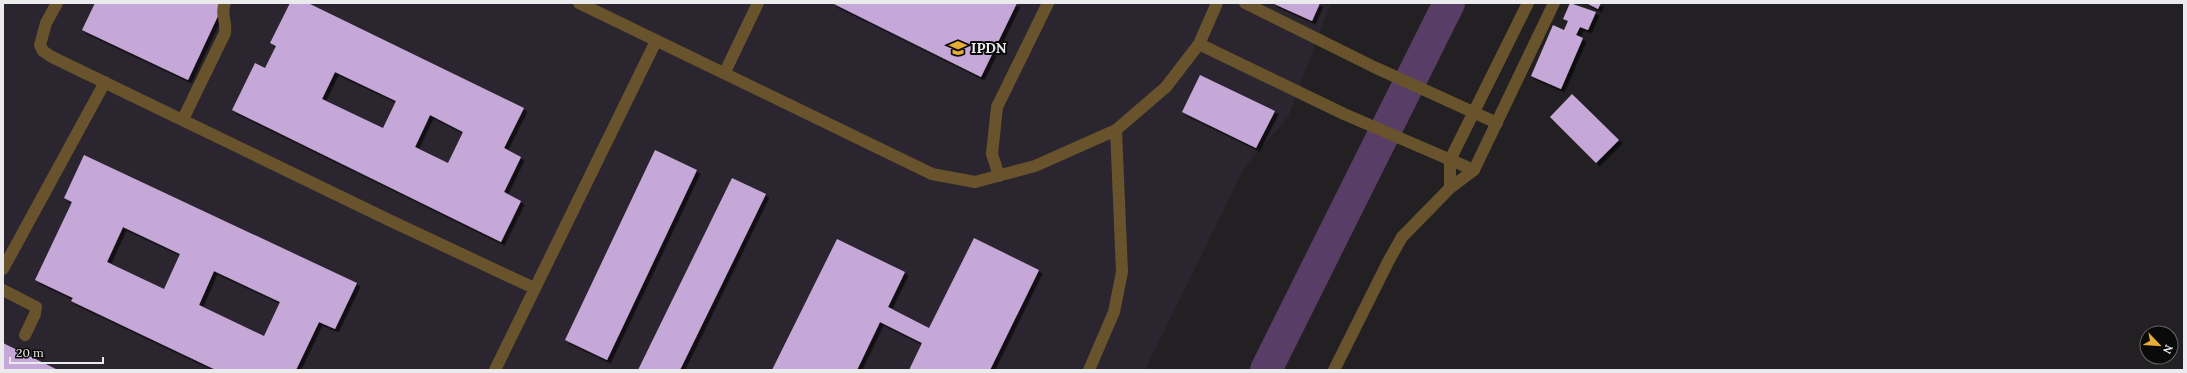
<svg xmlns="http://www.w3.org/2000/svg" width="2187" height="373" viewBox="0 0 2187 373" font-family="Lora,serif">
<defs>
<filter id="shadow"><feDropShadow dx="3.5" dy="3.5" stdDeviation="0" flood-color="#0009"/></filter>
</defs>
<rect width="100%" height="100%" fill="#222023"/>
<path fill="#2a252e" d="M3,3H1331L1288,117L1245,167L1145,370H3Z"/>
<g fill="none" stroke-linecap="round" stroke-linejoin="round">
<path stroke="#583e67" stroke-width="32" d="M1266,370L1449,3"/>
</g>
<path fill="#c6a8d8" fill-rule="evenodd" filter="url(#shadow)" d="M95,3H224L188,80L82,30Z
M290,3H308L524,108L504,148L521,157L504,192L521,201L501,242L232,110L255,63L265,68L276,46L270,43ZM335,72L396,101L383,128L322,99ZM430,115L463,132L448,163L415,147Z
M832,3H1017L981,77Z
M1272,3H1320L1312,21Z
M1570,3L1596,12L1588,30L1580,27L1576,35L1583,38L1561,89L1531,76L1553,25L1564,30L1568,21L1563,19Z
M1586,3H1601L1598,9Z
M1200,75L1275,111L1256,148L1182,112Z
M1572,94L1619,140L1596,163L1550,117Z
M655,150L697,170L607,360L565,340Z
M84,155L357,283L335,329L319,322L296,370H216L71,301L73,298L35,280L72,202L64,198ZM123,227L180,254L164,289L107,262ZM214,271L280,302L264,336L199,305Z
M732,178L766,194L680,370H638Z
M974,238L1039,270L990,370H909L922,343L880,322L857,370H772L837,239L905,272L888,307L929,328Z
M3,343L58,370H3Z"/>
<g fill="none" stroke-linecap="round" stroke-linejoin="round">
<path stroke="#68532d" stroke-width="12" d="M57,3L46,23L40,45L43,51L52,57L391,221L534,288
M579,3L932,174L975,182L1035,166L1116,130L1166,87L1199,44L1217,3
M1245,3L1374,67L1497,123
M1199,44L1344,114L1474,170
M725,72L758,3
M183,119L225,33C227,21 220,14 225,3
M999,176L992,154L997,107L1048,3
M3,269L105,82
M3,290L36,307L35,314L25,335
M495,370L656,41
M1089,370L1114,312L1122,272L1116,130"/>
<path stroke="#68532d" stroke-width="12" d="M1450,188V160L1528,3
M1334,370L1389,260L1402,237L1450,188L1474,170L1554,3"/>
</g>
<defs>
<g id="university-bare" transform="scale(1.38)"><path d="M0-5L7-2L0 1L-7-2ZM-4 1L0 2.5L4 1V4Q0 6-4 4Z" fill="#e6ac36" stroke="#0b0a0b" stroke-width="2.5" paint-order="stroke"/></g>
</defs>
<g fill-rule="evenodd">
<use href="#university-bare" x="958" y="48"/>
</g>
<g text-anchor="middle" stroke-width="4" stroke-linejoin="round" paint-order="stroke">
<g font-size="14" font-weight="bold" fill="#ebeaec" stroke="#0b0a0b" text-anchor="start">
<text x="971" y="53">IPDN</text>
</g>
</g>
<rect width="2187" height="373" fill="none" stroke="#ebeaec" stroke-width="8"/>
<g transform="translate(2159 345) rotate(115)"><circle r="19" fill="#0b0a0b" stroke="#656465"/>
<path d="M0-3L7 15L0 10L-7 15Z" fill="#e6ac36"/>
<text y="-6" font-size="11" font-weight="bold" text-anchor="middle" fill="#ebeaec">N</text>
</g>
<path d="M10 357v6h93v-6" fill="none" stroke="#ebeaec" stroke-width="2"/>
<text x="16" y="357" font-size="12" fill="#ebeaec" stroke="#0b0a0b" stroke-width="3" paint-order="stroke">20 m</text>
</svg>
